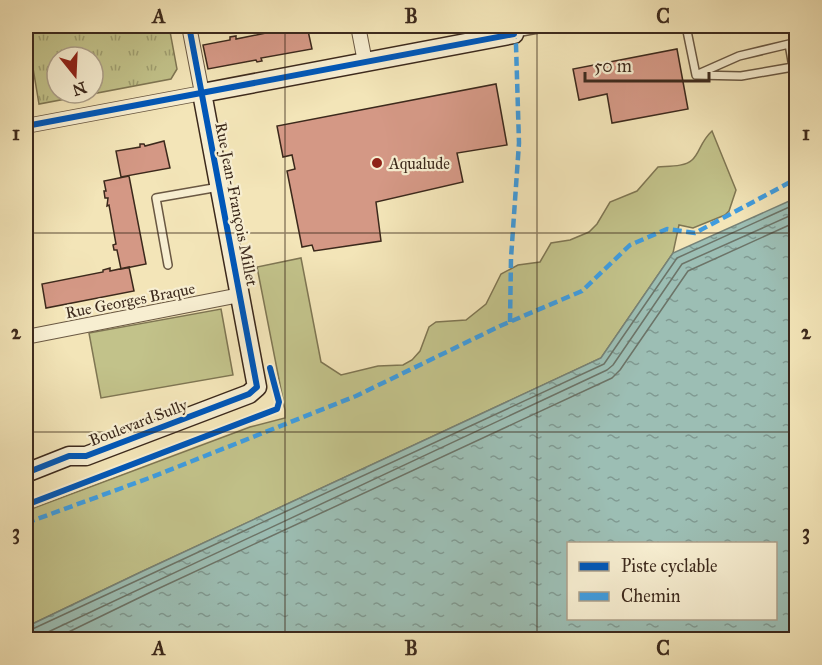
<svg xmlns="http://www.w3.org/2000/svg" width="822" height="665" viewBox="0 0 822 665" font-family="'IM FELL Great Primer',serif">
<defs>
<pattern id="park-tufts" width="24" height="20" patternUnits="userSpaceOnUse" patternTransform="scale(1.5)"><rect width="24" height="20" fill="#c2c28a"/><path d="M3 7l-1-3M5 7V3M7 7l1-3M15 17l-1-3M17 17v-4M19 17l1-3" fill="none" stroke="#9f9e70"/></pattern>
<pattern id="water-ripples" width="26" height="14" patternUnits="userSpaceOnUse" patternTransform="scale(1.5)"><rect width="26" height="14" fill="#9cbeb4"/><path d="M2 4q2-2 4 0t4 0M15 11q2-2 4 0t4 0" fill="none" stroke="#809a92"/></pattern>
</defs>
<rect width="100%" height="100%" fill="#f3e5b8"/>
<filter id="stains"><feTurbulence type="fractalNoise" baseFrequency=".00333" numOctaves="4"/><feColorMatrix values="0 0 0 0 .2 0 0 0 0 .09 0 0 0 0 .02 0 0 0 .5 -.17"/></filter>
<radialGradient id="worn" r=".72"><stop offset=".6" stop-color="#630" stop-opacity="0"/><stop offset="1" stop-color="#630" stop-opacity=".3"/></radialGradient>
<path fill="#c2c28a" stroke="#7f7653" stroke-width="1.5" d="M712,131L736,190L729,211L725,215L693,228L679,225L673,253L601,358L141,572L26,627V511L250,427L285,418V410L257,267L301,258L321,362L341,375L378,366L403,365L412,360L420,351L429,327L436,322L466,320L486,304L501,274L518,265L540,262L551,243L570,240L589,232L597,224L610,202L637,191L658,167C667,166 685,167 692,160C700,153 700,142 712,131Z
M221,309L233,375L101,398L89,333Z"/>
<path fill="url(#park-tufts)" stroke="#7f7653" stroke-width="1.5" fill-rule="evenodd" d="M26,26H169L177,69L171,79L39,104ZM57,57H93V93H57Z"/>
<path fill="url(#water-ripples)" stroke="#768277" stroke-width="1.5" fill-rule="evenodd" d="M796,198V639H26V627L141,572L601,358L673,253ZM568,544H776V618H568Z"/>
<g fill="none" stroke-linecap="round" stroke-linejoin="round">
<path stroke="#6c7468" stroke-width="1.5" d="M26,632L604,364L677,258L796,204
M31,640L607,370L613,365L682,264L796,213
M52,640L151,592L612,378L620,370L688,271L796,222"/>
</g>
<path fill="#d49885" stroke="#3c291c" stroke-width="1.5" d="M287,26V28L307,26L312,49L261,58L262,61L257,62L256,60L208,69L203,45L230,40V37L236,36V39L281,30V27Z
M677,49L688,109L612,123L607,94L579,100L573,69Z
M496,84L507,145L457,153L463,182L376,202L381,241L314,251L312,245L302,247L287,171L295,169L292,155L283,157L277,126Z
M164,141L170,168L121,177L116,151L140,147V144H144L145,146Z
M129,176L146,264L121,269L117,250H114L113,245L116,244L109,205L107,206L108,198H105L104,191H106L104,181Z
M129,267L134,291L46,308L42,284L103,272V270L110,268V271Z"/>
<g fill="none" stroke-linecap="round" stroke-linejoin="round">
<g stroke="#6a5843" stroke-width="10">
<path id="lane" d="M686,26L696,75
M516,33L554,26
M789,44L793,67L741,76L696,75L739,56Z
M168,265L156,198L219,187"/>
</g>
<g stroke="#6a5843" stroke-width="16">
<path id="street" d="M358,26L365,62
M26,126L202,93L189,26
M26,337L240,295"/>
</g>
<g stroke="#3c291c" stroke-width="21">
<path id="secondary" d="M26,473L69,456H86L249,394L257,387L202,93L514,34L513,26"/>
</g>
<use href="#lane" stroke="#f7eed1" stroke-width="7"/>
<use href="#street" stroke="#f7eed1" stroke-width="14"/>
<use href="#secondary" stroke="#f7eed1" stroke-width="18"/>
<path stroke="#3f9cdf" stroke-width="4.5" stroke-dasharray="9 4.5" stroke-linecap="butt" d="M510,322L511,258L519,143L516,45L514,34
M26,523L152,477L356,396L500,326L582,291L630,245L667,229L695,233L796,179"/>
<g stroke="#f7eed1" stroke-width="10">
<path id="cycleway" d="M26,126L514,34L513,26
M26,473L69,456H86L249,394L257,387L189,26
M26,505L277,409L279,402L270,368"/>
</g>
<use href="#cycleway" stroke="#0057b8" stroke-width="6"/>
</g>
<path fill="none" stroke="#3c291c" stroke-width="1.5" stroke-opacity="0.55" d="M285,26V640M537,26V640M26,233H796M26,432H796"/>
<circle fill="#8f2418" stroke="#f7eed1" stroke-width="2" cx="377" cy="163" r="6"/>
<g text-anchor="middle" stroke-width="4.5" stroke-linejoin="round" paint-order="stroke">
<g font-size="16" fill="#3c291c" stroke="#f7eed1" text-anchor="start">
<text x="389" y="169">Aqualude</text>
</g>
<g font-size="16" fill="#3c291c" stroke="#f7eed1">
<text transform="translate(237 204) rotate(79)" y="6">Rue Jean-François Millet</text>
<text transform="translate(130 300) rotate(-11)" y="6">Rue Georges Braque</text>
<text transform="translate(138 422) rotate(-21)" y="6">Boulevard Sully</text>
</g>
</g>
<rect width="822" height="665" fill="none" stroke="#f3e5b8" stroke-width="66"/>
<rect x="567" y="542" width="210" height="78" fill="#f7eed1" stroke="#ac9f89" stroke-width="1.5"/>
<rect x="579" y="562" width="30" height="9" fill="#0057b8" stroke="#ac9f89" stroke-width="1.5"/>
<text x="621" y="572" font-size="18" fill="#3c291c">Piste cyclable</text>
<rect x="579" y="592" width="30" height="9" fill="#3f9cdf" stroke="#ac9f89" stroke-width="1.5"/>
<text x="621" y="602" font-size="18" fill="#3c291c">Chemin</text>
<g transform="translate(75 75) rotate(162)"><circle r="28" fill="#f7eed1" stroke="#ac9f89" stroke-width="1.5"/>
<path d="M0-4.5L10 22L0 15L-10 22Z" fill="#8f2418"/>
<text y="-9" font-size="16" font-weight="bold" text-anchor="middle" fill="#3c291c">N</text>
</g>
<path d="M585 72v9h124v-9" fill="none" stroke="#3c291c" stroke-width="3"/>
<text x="594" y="72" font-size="18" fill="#3c291c" stroke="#f7eed1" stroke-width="4.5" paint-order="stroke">50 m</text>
<rect x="33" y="33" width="756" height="599" fill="none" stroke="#3c291c" stroke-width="2"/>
<g font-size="20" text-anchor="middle" font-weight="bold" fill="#3c291c">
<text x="159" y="23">A</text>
<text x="411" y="23">B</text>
<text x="663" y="23">C</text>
<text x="16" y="140">1</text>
<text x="806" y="140">1</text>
<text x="16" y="339">2</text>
<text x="806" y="339">2</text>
<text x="16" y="539">3</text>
<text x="806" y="539">3</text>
<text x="159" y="655">A</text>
<text x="411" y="655">B</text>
<text x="663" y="655">C</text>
</g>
<rect width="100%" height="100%" filter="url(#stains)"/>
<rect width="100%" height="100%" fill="url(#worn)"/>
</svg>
